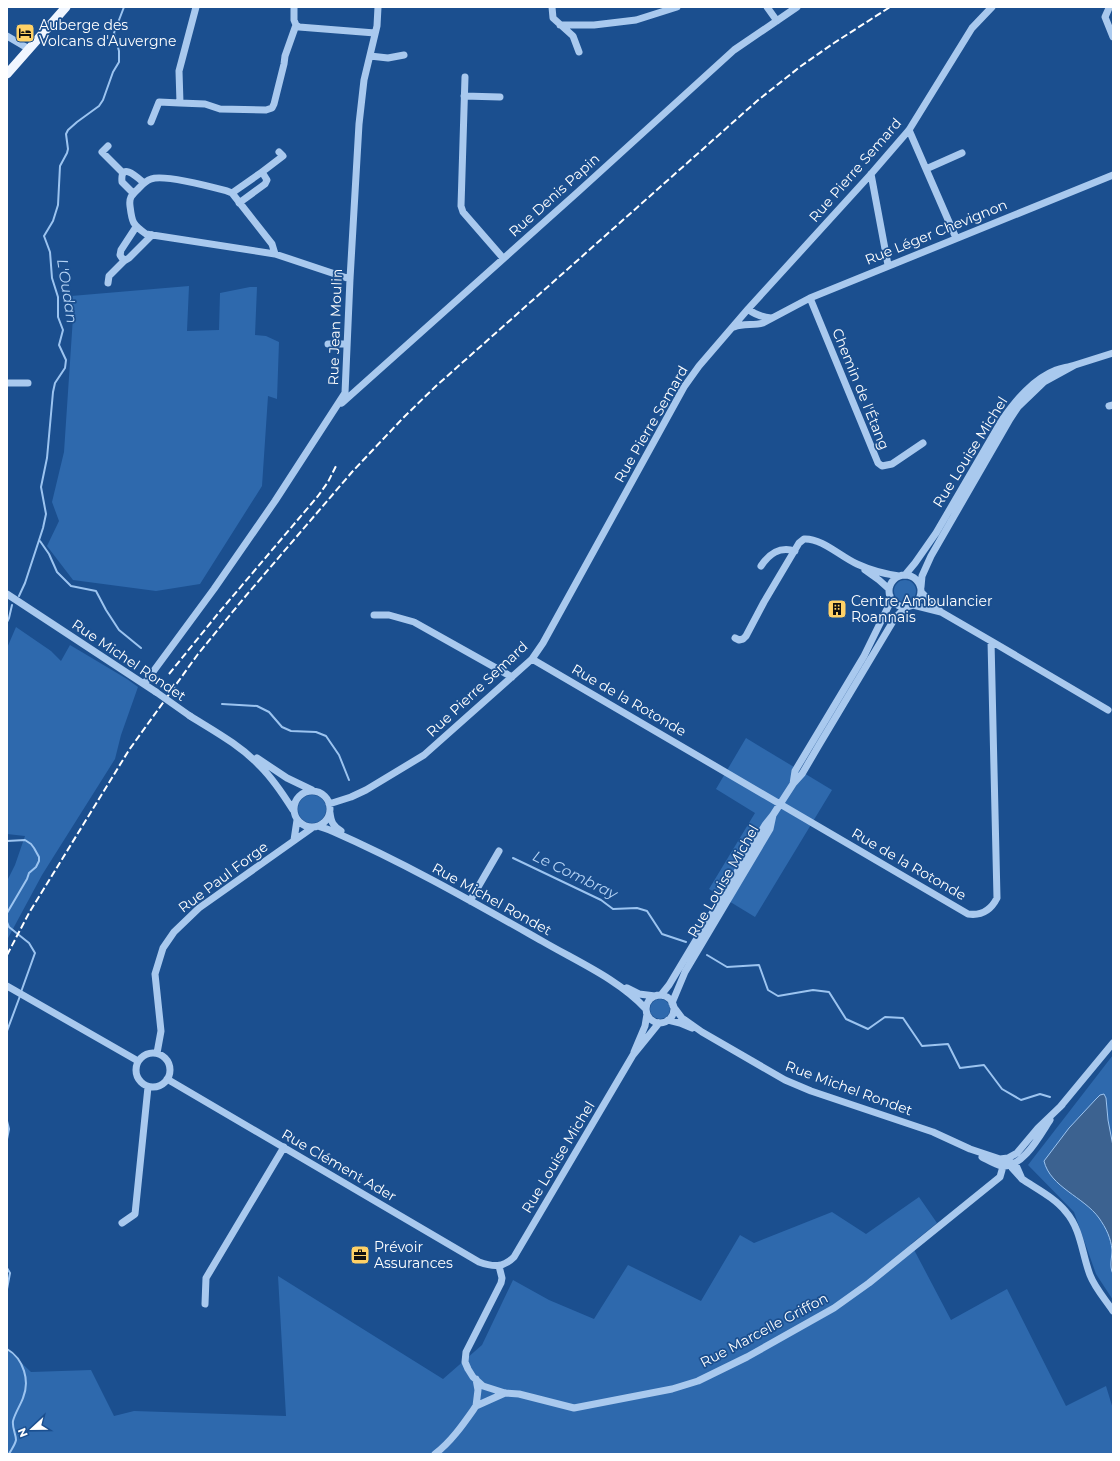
<svg xmlns="http://www.w3.org/2000/svg" width="1120" height="1461" viewBox="0 0 1120 1461" font-family="Montserrat,sans-serif">
<rect width="100%" height="100%" fill="#1b4f8f"/>
<path fill="#2e69ad" d="M189,286L187,331L219,330L220,293L250,287H257L255,335L266,336L279,342L277,399L268,396L262,486L200,584L156,591L73,580L47,546L59,521L52,502L64,452L73,317L71,296Z
M894 591a11 11 0 1 1 22 0a11 11 0 1 1-22 0Z
M16,627L51,651L61,661L70,645L127,679L138,687L121,735L115,759L42,875L7,940V881L15,865L25,836L7,834V648Z
M746,738L832,790L755,917L709,889L755,813L716,789Z
M298 809a14 14 0 1 1 28 0a14 14 0 1 1-28 0Z
M650 1009a10 10 0 1 1 20 0a10 10 0 1 1-20 0Z
M1113,1055V1300L1096,1274L1074,1212L1028,1165Z
M919,1197L937,1223L911,1244L951,1320L1007,1289L1066,1406L1106,1386L1113,1409V1454H7V1349L31,1372L91,1370L114,1416L134,1411L286,1416L278,1276L443,1379L482,1345L513,1280L549,1300L594,1319L628,1265L701,1301L740,1235L754,1243L832,1212L866,1234Z"/>
<path fill="#3c6290" stroke="#9cc4f0" d="M1104,1094L1106,1098L1108,1120L1113,1146V1274C1109,1266 1112,1258 1112,1250C1111,1238 1106,1228 1099,1218C1084,1197 1050,1187 1044,1161L1069,1128L1096,1099L1100,1095Z"/>
<g fill="none" stroke-linecap="round" stroke-linejoin="round">
<path stroke="#9cc4f0" stroke-width="2" d="M40,541L49,554L57,572L71,586L96,591L106,610L119,630L141,648
M19,596L25,583L43,528L46,514L41,487L47,458L53,392L55,383L65,368L66,360L59,345L63,330L58,317V297L52,278L50,252L44,236L53,221L58,205L60,166L67,153L68,149L66,134L68,130L77,122L99,106L103,100L113,72L119,62V51L114,33L124,7
M7,622L9,618L12,605
M222,704L257,706L269,712L282,727L291,731L316,732L326,736L339,755L349,780
M7,841L25,840L31,844L34,848L39,857V861L36,867L29,873L27,879L7,913
M513,858L601,900L613,909L637,908L647,911L662,934L686,942
M7,922L9,927L29,943L35,953L21,992
M707,955L727,967L759,965L768,990L778,996L813,990L829,992L846,1019L868,1029L885,1017L903,1018L922,1046L948,1044L960,1068L984,1065L1002,1089L1021,1100L1040,1094L1050,1097
M7,1031L20,996
M7,1121L9,1129L7,1139
M7,1268L10,1273L7,1289
M7,1349C24,1359 30,1381 23,1398C20,1406 15,1413 13,1421C12,1428 16,1434 16,1440C15,1445 11,1450 9,1454"/>
<path stroke="#a9c9ee" stroke-width="7" d="M196,7L179,71L180,103L205,104L220,109L266,110L272,108L274,104L284,64L285,56L296,25
M294,7V20L296,25L299,27L375,33
M552,7L553,18L573,36L579,52
M767,7L777,21
M1110,7L1109,8L1105,17L1113,37
M560,25H594L636,20L677,7
M7,36L29,49
M370,56L388,58L404,55
M465,77L461,206L463,212L503,258
M464,96L500,97
M151,122L159,102L180,103
M909,130L956,238
M108,146L102,152L123,173
M926,169L962,153
M262,172L283,156L279,152
M871,174L888,265
M133,193L122,182C120,161 137,177 144,183
M232,193L262,172L267,180L265,184L239,203
M136,227L121,250L120,255L124,261L129,258L152,235
M275,254L272,244L232,193L227,191C212,187 164,174 151,179C145,181 141,186 137,190C131,196 129,198 130,206C132,222 132,224 146,234L275,254L350,279
M108,283L109,276L124,261
M810,298L878,463L882,466L892,464L923,443
M748,309C755,315 762,317 771,318
M734,327C744,323 753,326 763,323L810,298L1113,175
M328,344H347
M1075,365L1113,353
M7,383H28
M342,403L579,191L734,50L797,7
M1109,406L1113,405
M761,566C769,554 779,546 795,551
M865,570L879,580L889,589
M905,575L915,563L936,533L1002,420C1016,400 1033,379 1056,370C1062,368 1069,367 1075,365L1044,382L1018,407L1010,419L931,556L922,576L921,587
M889 591a16 16 0 1 1 32 0a16 16 0 1 1-32 0Z
M921,592L941,612
M7,594L156,692
M890,596L889,605L864,656L795,771L793,784L802,774L819,745L895,618L906,607
M374,615H389L414,622L512,677
M735,638L739,640L743,639L746,636L764,602L799,543L804,539C822,538 841,557 857,564C870,570 885,574 899,576
M991,641L1108,710
M532,659L968,914C982,916 991,910 997,898L991,641L941,612L913,605
M144,684L214,589L275,501L345,393L350,279L359,124L364,80L377,26L378,7
M190,716C214,731 240,745 260,766C273,779 283,794 293,810
M257,758L287,778L312,790
M294 809a18 18 0 1 1 36 0a18 18 0 1 1-36 0Z
M329,804L351,797L366,790L424,755L532,659L543,643L684,387L699,366L748,309L871,174L909,130L972,28L992,7
M330,813C331,822 333,826 341,831
M773,815L793,784
M318,826C323,828 328,829 332,831C405,863 473,902 542,941C578,962 618,979 646,1009
M294,840L297,820
M470,901L499,851
M7,986L138,1061
M627,988L639,994L655,996
M661,995L669,985L765,825L773,815L770,829L685,972L672,1003
M646 1009a14 14 0 1 1 28 0a14 14 0 1 1-28 0Z
M673,1006L682,1018L702,1032L785,1080L811,1091L933,1132L970,1149L1000,1159L1008,1158L1017,1153L1038,1128L1062,1105
M668,1020L680,1023L692,1028
M634,1052L645,1026L647,1014
M136 1070a17 17 0 1 1 34 0a17 17 0 1 1-34 0Z
M157,1053L161,1031L155,974L163,948L174,932L199,908L312,828
M167,1079L479,1262C493,1267 503,1268 514,1257L633,1055L659,1023
M1060,1107L1113,1043
M982,1157C988,1160 996,1165 1002,1166C1023,1168 1040,1135 1050,1120
M1010,1162L1015,1163L1022,1179L1012,1168Z
M1022,1179C1037,1189 1055,1198 1066,1212C1081,1229 1082,1254 1090,1275C1095,1288 1105,1299 1113,1311
M122,1223L135,1214L148,1087
M499,1266L502,1278L501,1283L466,1352L465,1362L468,1369L473,1377L483,1386L505,1393L519,1394L574,1408L672,1389L698,1381L747,1357L834,1308L869,1283L1000,1177L1002,1170L1003,1163
M205,1304L206,1278L284,1147
M476,1379L478,1390L476,1406L505,1393
M435,1454C452,1441 464,1423 476,1406"/>
<path stroke="#f0f6ff" stroke-width="9" d="M7,74L66,7"/>
<path stroke="#fff" stroke-width="2" stroke-dasharray="7 3" stroke-linecap="butt" d="M169,674L221,610L318,496L328,482L336,466
M7,955L29,913L129,750L198,654L244,598L352,472L403,418L436,386L757,101L801,66L834,43L890,7"/>
<path stroke="#a9c9ee" stroke-width="7" d="M156,692L190,716"/>
</g>
<defs>
<g id="hotel-square" transform="scale(1)"><rect x="-9" y="-9" width="18" height="18" rx="4" fill="#ffd166" stroke="#1b4f8f"/><path d="M-6-4.5h1.5V1H6V5H4.5V3h-9V5H-6ZM-4 0a1.8 1.8 0 1 1 3.6 0ZM.5 0V-2.5h3Q6-2.5 6 0Z" fill="#111"/></g>
<g id="building-square" transform="scale(1)"><rect x="-9" y="-9" width="18" height="18" rx="4" fill="#ffd166" stroke="#1b4f8f"/><path d="M-4-6H4V6H1V3H-1V6H-4ZM-2.5-4.3h1.7v1.8h-1.7ZM.8-4.3h1.7v1.8H.8ZM-2.5-1h1.7V.8h-1.7ZM.8-1h1.7V.8H.8Z" fill="#111"/></g>
<g id="office-square" transform="scale(1)"><rect x="-9" y="-9" width="18" height="18" rx="4" fill="#ffd166" stroke="#1b4f8f"/><path d="M-6-3h4V-5.5h4V-3h4V5H-6ZM-1-4.5V-3h2v-1.5ZM-6 0V1H6V0Z" fill="#111"/></g>
</defs>
<g fill-rule="evenodd">
<use href="#hotel-square" x="25" y="33"/>
<use href="#building-square" x="837" y="609"/>
<use href="#office-square" x="360" y="1255"/>
</g>
<g text-anchor="middle" stroke-width="3.5" stroke-linejoin="round" paint-order="stroke">
<g font-size="14" fill="#fff" stroke="#1b4f8f" text-anchor="start">
<text x="39" y="30">Auberge des<tspan x="39" dy="16">Volcans d'Auvergne</tspan></text>
<text x="851" y="606">Centre Ambulancier<tspan x="851" dy="16">Roannais</tspan></text>
<text x="374" y="1252">Prévoir<tspan x="374" dy="16">Assurances</tspan></text>
</g>
<g font-size="14" fill="#fff" stroke="#1b4f8f">
<text transform="translate(855 170) rotate(-49)" y="5">Rue Pierre Semard</text>
<text transform="translate(554 195) rotate(-42)" y="5">Rue Denis Papin</text>
<text transform="translate(936 232) rotate(-22)" y="5">Rue Léger Chevignon</text>
<text transform="translate(335 327) rotate(-88)" y="5">Rue Jean Moulin</text>
<text transform="translate(861 389) rotate(68)" y="5">Chemin de l'Étang</text>
<text transform="translate(651 424) rotate(-60)" y="5">Rue Pierre Semard</text>
<text transform="translate(970 452) rotate(-58)" y="5">Rue Louise Michel</text>
<text transform="translate(129 660) rotate(34)" y="5">Rue Michel Rondet</text>
<text transform="translate(477 689) rotate(-43)" y="5">Rue Pierre Semard</text>
<text transform="translate(629 700) rotate(30)" y="5">Rue de la Rotonde</text>
<text transform="translate(909 864) rotate(30)" y="5">Rue de la Rotonde</text>
<text transform="translate(223 877) rotate(-37)" y="5">Rue Paul Forge</text>
<text transform="translate(723 881) rotate(-60)" y="5">Rue Louise Michel</text>
<text transform="translate(492 899) rotate(29)" y="5">Rue Michel Rondet</text>
<text transform="translate(849 1088) rotate(20)" y="5">Rue Michel Rondet</text>
<text transform="translate(558 1157) rotate(-59)" y="5">Rue Louise Michel</text>
<text transform="translate(339 1165) rotate(30)" y="5">Rue Clément Ader</text>
<text transform="translate(764 1330) rotate(-28)" y="5">Rue Marcelle Griffon</text>
</g>
<g font-size="15" font-style="italic" fill="#b5d3f5" stroke="#1b4f8f">
<text transform="translate(67 291) rotate(81)" y="5">L'Oudan</text>
<text transform="translate(575 875) rotate(26)" y="5">Le Combray</text>
</g>
</g>
<rect width="1120" height="1461" fill="none" stroke="#ffffff" stroke-width="16"/>
<g transform="translate(32 1429) rotate(248)" stroke="#1b4f8f" stroke-width="3" paint-order="stroke">
<path d="M0-3L7 15L0 10L-7 15Z" fill="#ffffff"/>
<text y="-6" font-size="11" font-weight="bold" text-anchor="middle" fill="#ffffff">N</text>
</g>
</svg>
